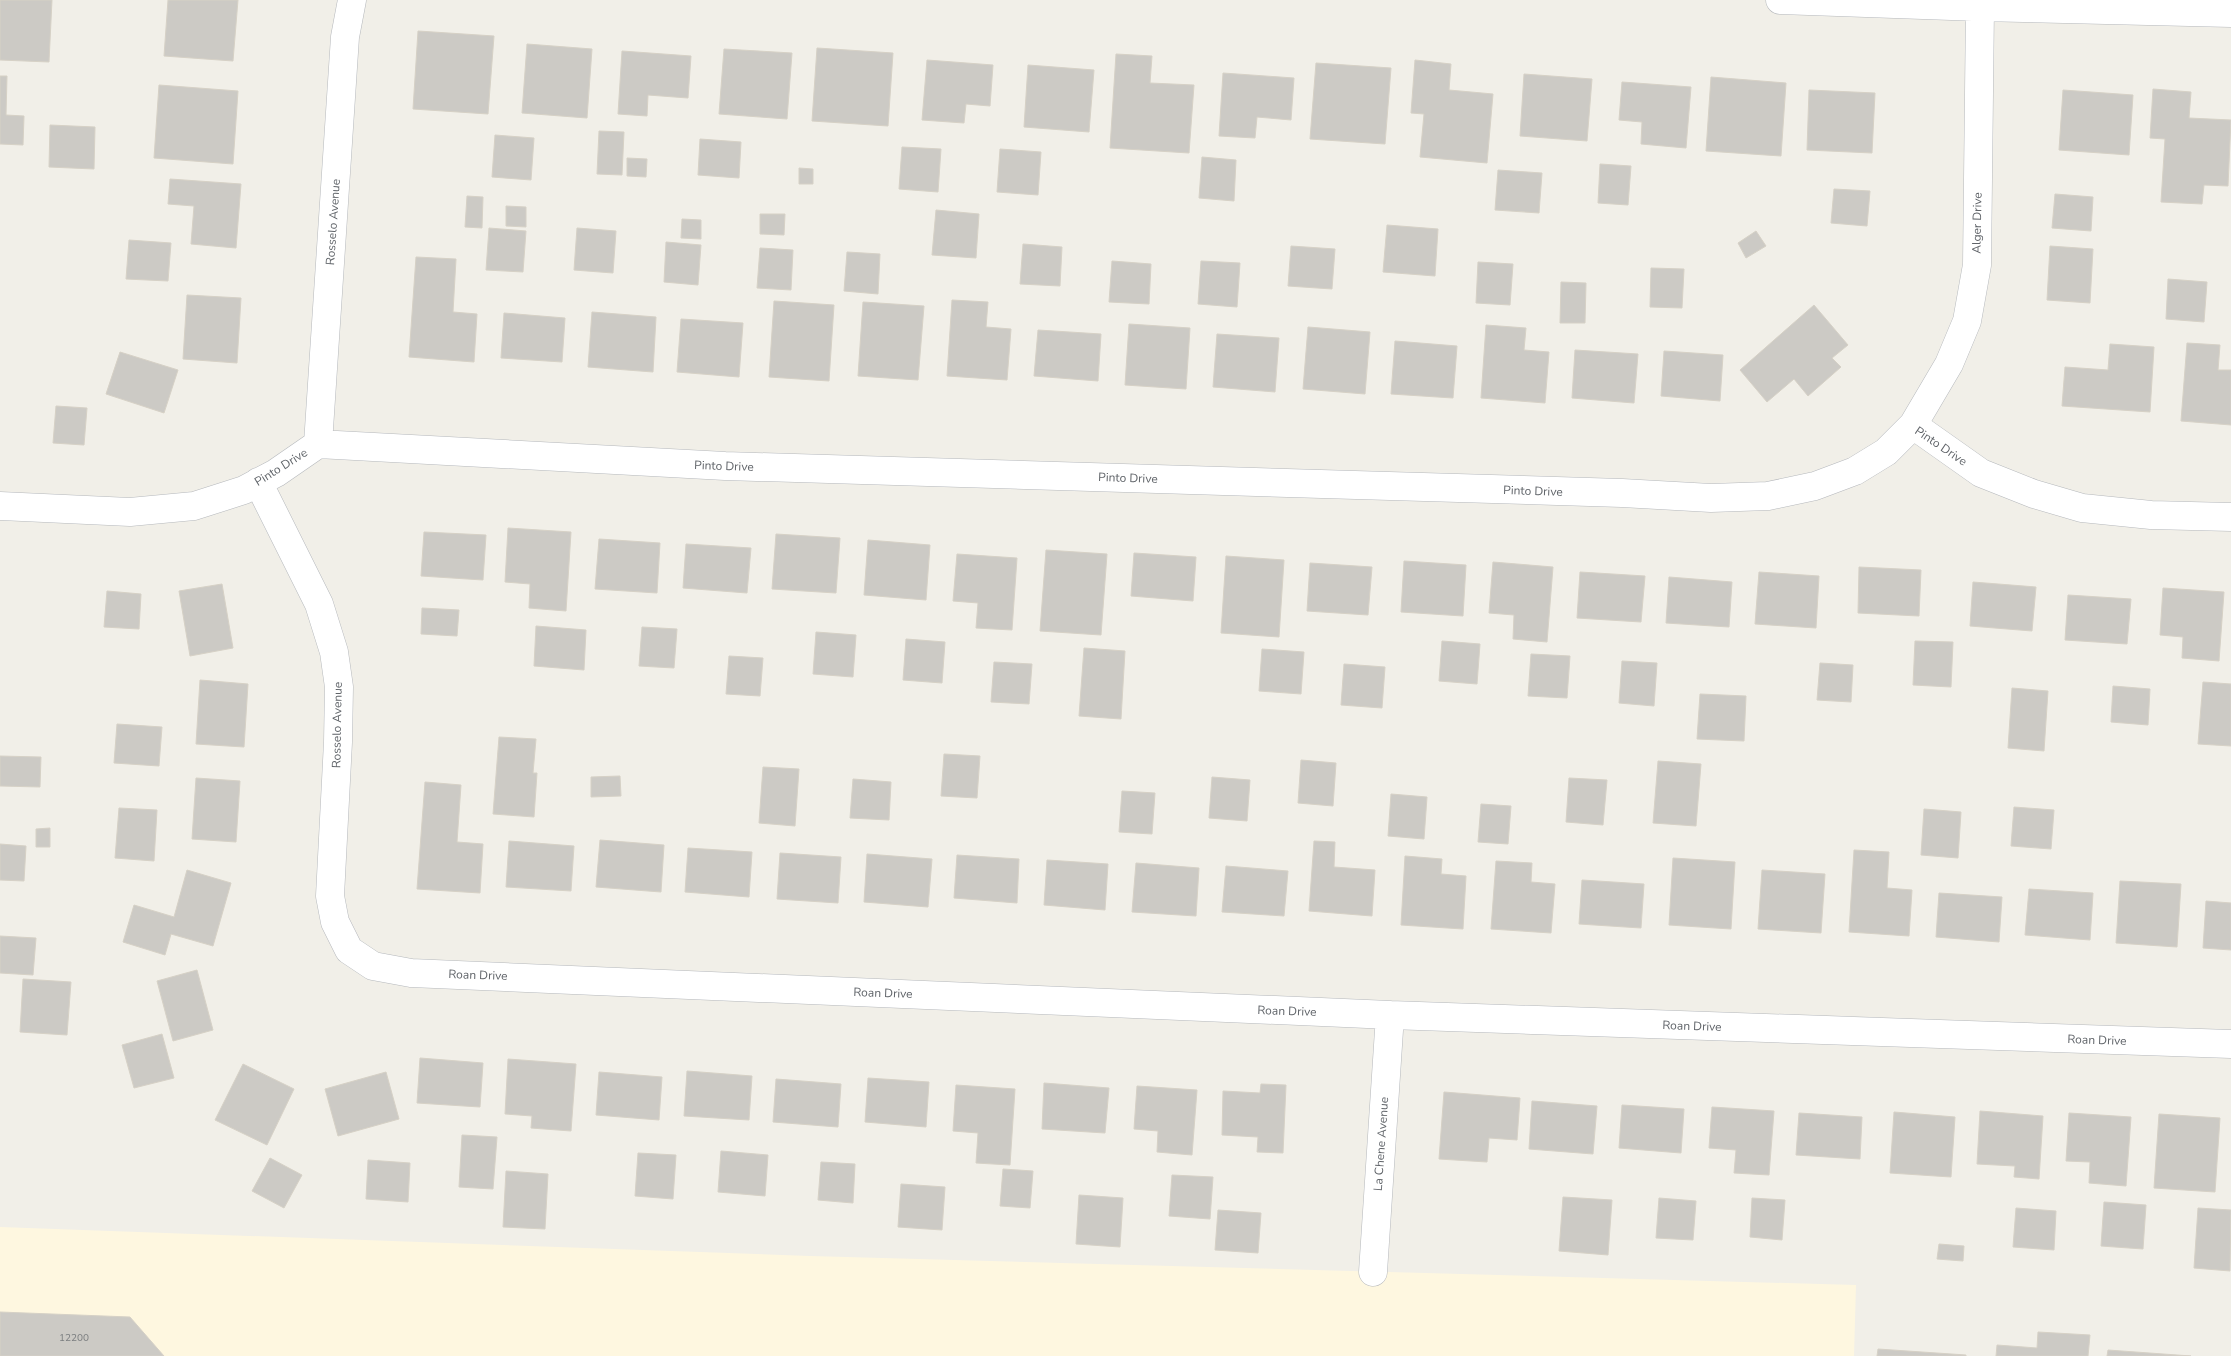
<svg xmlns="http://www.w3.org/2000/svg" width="2231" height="1356" viewBox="0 0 2231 1356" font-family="'Nunito Sans',sans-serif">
<rect width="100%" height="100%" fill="#f1efe8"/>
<path fill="#fef7e0" d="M0,1227L810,1256L1856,1285L1854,1356H0Z"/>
<path fill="#cccac5" stroke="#d6d1c6" d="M0,0H52L49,62L0,60Z
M168,0H238L233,61L164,56Z
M418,31L494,36L488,114L413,109Z
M527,44L592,49L587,118L522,113Z
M817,48L893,53L888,126L812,121Z
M724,49L792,53L787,119L719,114Z
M622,51L691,56L688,98L648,95L647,116L618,114Z
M1116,54L1152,56L1150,83L1194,85L1189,153L1110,148Z
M927,60L993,65L990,106L966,104L964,123L922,120Z
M1415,60L1451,64L1449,90L1493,94L1487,163L1420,157L1424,114L1411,113Z
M1316,63L1391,68L1385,144L1310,139Z
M1028,65L1094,70L1089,132L1024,127Z
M1223,73L1294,78L1291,120L1257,117L1255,138L1219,136Z
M1524,74L1592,79L1587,141L1520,136Z
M0,76H7L6,115L24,116L23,145L0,144Z
M1711,77L1786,83L1781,156L1706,151Z
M1622,82L1691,87L1686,148L1641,144L1642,122L1619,120Z
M159,85L238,91L233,164L154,158Z
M2153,89L2191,92L2189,118L2231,120L2228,186L2204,185L2202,204L2161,202L2165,139L2150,138Z
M1809,90L1875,93L1872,153L1807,150Z
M2063,90L2133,95L2129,155L2059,150Z
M50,125L95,127L94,169L49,167Z
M599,131L624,132L622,175L597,174Z
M495,135L534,138L531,180L492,177Z
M700,139L741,142L739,178L698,175Z
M902,147L941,149L938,192L899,189Z
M1000,149L1041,152L1038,195L997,192Z
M1202,157L1236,160L1234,201L1199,198Z
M627,158L647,159L646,177L627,176Z
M1600,164L1631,166L1628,205L1598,203Z
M799,168L813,169V184H799Z
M1498,170L1542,173L1539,213L1495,210Z
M170,179L241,184L236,248L191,244L194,206L168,204Z
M1834,189L1870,191L1867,226L1831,223Z
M2055,194L2093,197L2091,231L2052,228Z
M467,196L483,197L482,228L465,227Z
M506,206L526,207V227L506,226Z
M936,210L979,214L976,258L932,255Z
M760,214H785L784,235L760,234Z
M682,219L701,220V239L681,238Z
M1387,225L1438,229L1435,276L1383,272Z
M489,228L526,231L523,272L486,270Z
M577,228L616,231L613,273L574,270Z
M1756,231L1766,246L1746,258L1738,243Z
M129,240L171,243L168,281L126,279Z
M666,242L701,245L698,285L664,282Z
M1023,244L1062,247L1060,286L1020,284Z
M1291,246L1335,249L1332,289L1288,286Z
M2050,246L2093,249L2090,303L2047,300Z
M760,248L793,250L791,290L757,288Z
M847,252L880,254L878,294L844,291Z
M416,257L456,259L453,312L477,314L474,362L409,357Z
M1112,261L1151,264L1149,304L1109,302Z
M1201,261L1240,263L1237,307L1198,304Z
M1478,262L1513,264L1510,305L1476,303Z
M1651,268L1684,269L1682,308L1650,307Z
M2168,279L2207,282L2204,322L2166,319Z
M1561,282L1586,283L1585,323H1560Z
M187,295L241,298L237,363L183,359Z
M952,300L988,302L986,327L1011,329L1007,380L947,376Z
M774,301L834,305L829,381L769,377Z
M863,302L924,306L918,380L858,376Z
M1814,305L1848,345L1832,358L1841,367L1808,396L1794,379L1767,402L1740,370Z
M592,312L656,317L653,372L588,367Z
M504,313L565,318L562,362L501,358Z
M681,319L743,323L739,377L677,372Z
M1129,324L1190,328L1186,389L1125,385Z
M1486,325L1526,328L1524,350L1549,352L1545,403L1481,398Z
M1308,327L1370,332L1365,394L1303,389Z
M1038,330L1101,334L1098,381L1034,376Z
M1217,334L1279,338L1275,392L1213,387Z
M1395,341L1457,346L1453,398L1391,394Z
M2187,343L2220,345L2218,370H2231V425L2181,421Z
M2110,344L2154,347L2150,412L2062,406L2065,367L2108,370Z
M1575,350L1638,354L1634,403L1572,398Z
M1664,351L1723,355L1720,401L1661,396Z
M120,352L178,370L164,413L106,394Z
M56,406L87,408L84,445L53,443Z
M508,528L571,532L566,611L529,608L530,584L505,582Z
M424,532L486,535L483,580L421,576Z
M776,534L840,538L836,593L772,589Z
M599,539L660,543L657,593L595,589Z
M868,540L930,545L926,600L864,595Z
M686,544L751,548L747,593L683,588Z
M1046,550L1107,554L1101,635L1040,631Z
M1134,553L1196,557L1193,601L1131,596Z
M957,554L1017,558L1012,630L976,628L978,603L953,601Z
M1226,556L1284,560L1279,637L1221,633Z
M1404,561L1466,565L1463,616L1401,612Z
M1493,562L1553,567L1547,642L1513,639L1514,615L1489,613Z
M1310,563L1372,567L1368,615L1307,611Z
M1859,567L1921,570L1919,616L1858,613Z
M1580,572L1645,576L1641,622L1577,618Z
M1759,572L1819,576L1816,628L1755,624Z
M1669,577L1732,582L1729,627L1666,623Z
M1973,582L2036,587L2032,631L1970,626Z
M222,584L233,648L190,656L179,591Z
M2163,588L2224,592L2219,661L2182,658L2183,637L2160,635Z
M107,591L141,594L139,629L104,627Z
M2068,595L2131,599L2127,644L2065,640Z
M422,608L459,610L457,636L421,634Z
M536,626L586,630L584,670L534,666Z
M642,627L677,629L674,668L639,666Z
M816,632L856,635L853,677L813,674Z
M906,639L945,642L942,683L903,680Z
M1442,641L1480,644L1477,684L1439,681Z
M1915,641L1953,642L1951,687L1913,685Z
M1084,648L1125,651L1121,719L1079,716Z
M1262,649L1304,652L1301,694L1259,691Z
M1531,654L1570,656L1567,698L1528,696Z
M729,656L763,658L760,696L726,694Z
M1622,661L1657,663L1654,706L1619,703Z
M994,662L1032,664L1029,704L991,702Z
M1820,663L1853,665L1851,702L1817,700Z
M1344,664L1385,667L1382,708L1341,705Z
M200,680L248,684L244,747L196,744Z
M2203,682L2231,684V746L2198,744Z
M2113,686L2150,689L2148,725L2111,722Z
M2012,688L2048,691L2044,751L2008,748Z
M1700,694L1746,696L1744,741L1697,739Z
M117,724L162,727L159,766L114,763Z
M499,737L536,739L533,773H537L534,817L493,814Z
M944,754L980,756L977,798L941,796Z
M0,756L41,757L40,787L0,786Z
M1301,760L1336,763L1333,806L1298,803Z
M1658,761L1701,764L1696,826L1653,823Z
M763,767L799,769L795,826L759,823Z
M620,776L621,796L591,797V777Z
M1212,777L1250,780L1247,821L1209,818Z
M196,778L240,781L236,842L192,839Z
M1569,778L1607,780L1603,825L1566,822Z
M853,779L891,782L889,820L850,818Z
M425,782L461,785L457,842L483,844L480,893L417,889Z
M1122,791L1155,793L1152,834L1119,832Z
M1391,794L1427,797L1424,839L1388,836Z
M1481,804L1511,806L1508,844L1478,842Z
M2014,807L2054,810L2051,849L2011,846Z
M119,808L157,810L154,861L115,858Z
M1924,809L1961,812L1958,858L1921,855Z
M50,828V847H36V829Z
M600,840L664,845L661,892L596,887Z
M509,841L574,846L571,891L506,887Z
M1314,841L1335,842L1334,867L1375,870L1372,916L1309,911Z
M0,844L26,846L24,881L0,880Z
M688,848L752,852L749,897L685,892Z
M1854,850L1889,852L1887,888L1912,890L1909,936L1849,932Z
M780,853L841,857L838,903L777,899Z
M867,854L932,859L928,907L864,902Z
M957,855L1019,859L1017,903L954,898Z
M1405,856L1442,859L1441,874L1466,876L1463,929L1401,925Z
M1673,858L1735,862L1731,929L1669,925Z
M1047,860L1108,864L1105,910L1044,905Z
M1496,861L1532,863L1531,882L1555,884L1551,933L1491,929Z
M1136,863L1199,868L1196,916L1132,912Z
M1226,866L1288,871L1284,916L1222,912Z
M187,870L231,883L213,946L171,934L165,955L123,942L134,905L174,917Z
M1762,870L1825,874L1821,933L1758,929Z
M1582,880L1644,884L1641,928L1579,924Z
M2120,881L2181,884L2177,947L2116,943Z
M2029,889L2093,893L2090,940L2025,935Z
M1939,893L2002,897L1999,942L1936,937Z
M2206,901L2231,903V950L2203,948Z
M0,936L36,938L33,975L0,973Z
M197,970L213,1030L173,1041L157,981Z
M23,979L71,982L67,1035L20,1032Z
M162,1034L174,1078L134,1088L122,1045Z
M420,1058L483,1063L480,1107L417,1103Z
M508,1059L576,1064L571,1131L531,1128L532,1116L505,1114Z
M243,1064L294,1089L267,1145L215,1120Z
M687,1071L752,1076L749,1120L684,1116Z
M386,1072L399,1119L338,1136L325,1089Z
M599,1072L662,1077L659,1120L596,1115Z
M868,1078L929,1082L926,1127L865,1122Z
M776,1079L841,1084L838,1127L773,1122Z
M1044,1083L1109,1088L1105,1133L1042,1129Z
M1261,1084L1286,1085L1283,1153L1257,1152L1258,1137L1222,1135L1223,1091L1260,1093Z
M956,1085L1015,1089L1010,1165L976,1163L978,1133L953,1131Z
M1137,1086L1197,1090L1192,1155L1157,1152L1158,1131L1134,1129Z
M1444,1092L1520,1098L1517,1140L1489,1138L1487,1162L1439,1159Z
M1532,1101L1597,1106L1593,1154L1529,1149Z
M1622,1105L1684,1109L1681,1153L1619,1148Z
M1712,1107L1774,1111L1769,1175L1734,1173L1736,1150L1709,1148Z
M1980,1111L2043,1116L2039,1179L2014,1177L2015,1166L1977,1164Z
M1894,1112L1955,1117L1951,1177L1890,1173Z
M1799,1113L1862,1117L1860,1159L1796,1155Z
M2069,1113L2131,1117L2126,1186L2089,1183L2090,1162L2066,1161Z
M2159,1114L2220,1118L2215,1192L2154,1188Z
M462,1135L497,1137L493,1189L459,1187Z
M721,1151L768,1155L765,1196L718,1192Z
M638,1153L676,1155L673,1199L635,1196Z
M270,1158L302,1175L284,1208L252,1191Z
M368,1160L410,1163L408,1202L366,1199Z
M821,1162L855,1164L853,1203L818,1200Z
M1003,1169L1033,1171L1030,1208L1000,1206Z
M506,1171L548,1174L545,1229L503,1227Z
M1172,1175L1213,1177L1210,1219L1169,1216Z
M901,1184L945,1187L942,1230L898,1227Z
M1079,1195L1123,1198L1120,1247L1076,1244Z
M1563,1197L1612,1200L1608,1255L1559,1251Z
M1659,1198L1696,1201L1693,1240L1656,1238Z
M1752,1198L1785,1200L1782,1240L1750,1237Z
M2104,1202L2146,1205L2143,1249L2101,1246Z
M2016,1208L2056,1211L2054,1250L2013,1247Z
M2198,1208L2231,1210L2230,1271L2194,1268Z
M1218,1210L1261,1213L1258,1253L1215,1250Z
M1939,1244L1964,1246L1963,1261L1937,1259Z
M0,1312L130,1317L164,1356H0Z
M2038,1332L2090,1335L2088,1356H1996L1997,1345L2037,1348Z
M1878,1349L1966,1355V1356H1877Z
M2108,1350L2191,1356H2107Z"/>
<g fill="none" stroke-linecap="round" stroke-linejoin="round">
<g stroke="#b5b8bc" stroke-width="29">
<path id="street" d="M1780,0L1980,7L2231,13
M1913,425L1981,473L2034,494L2082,508L2151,515L2231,517
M318,444L345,37L352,0
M258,482L319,604L334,652L339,687L338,742L330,896L335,922L349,950L373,966L411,973L1390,1015L2231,1044
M0,506L130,512L194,506L244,490L276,473L318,444L725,466L1622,493L1711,498L1768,496L1815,486L1855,471L1886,452L1913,425L1949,364L1967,321L1977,265L1980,7
M1373,1272L1390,1015"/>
</g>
<use href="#street" stroke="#fff" stroke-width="28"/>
</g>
<g text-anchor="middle" stroke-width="4" stroke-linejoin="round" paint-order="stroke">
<g font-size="10" fill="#7a7d7f">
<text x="74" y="1341">12200</text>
</g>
<g font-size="12" fill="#5f6368" stroke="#fff">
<text transform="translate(333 222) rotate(-86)" y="4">Rosselo Avenue</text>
<text transform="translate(1977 223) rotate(-89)" y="4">Alger Drive</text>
<text transform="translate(1941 446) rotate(34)" y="4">Pinto Drive</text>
<text transform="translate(724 466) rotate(2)" y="4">Pinto Drive</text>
<text transform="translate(281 467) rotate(-32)" y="4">Pinto Drive</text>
<text transform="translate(1128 478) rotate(2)" y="4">Pinto Drive</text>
<text transform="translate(1533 491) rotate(2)" y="4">Pinto Drive</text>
<text transform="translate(337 725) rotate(-89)" y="4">Rosselo Avenue</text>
<text transform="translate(478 975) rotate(2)" y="4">Roan Drive</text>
<text transform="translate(883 993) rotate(2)" y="4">Roan Drive</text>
<text transform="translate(1287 1011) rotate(2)" y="4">Roan Drive</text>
<text transform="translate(1692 1026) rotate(2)" y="4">Roan Drive</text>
<text transform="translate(2097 1040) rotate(2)" y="4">Roan Drive</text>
<text transform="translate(1381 1144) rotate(-86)" y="4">La Chene Avenue</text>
</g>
</g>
</svg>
